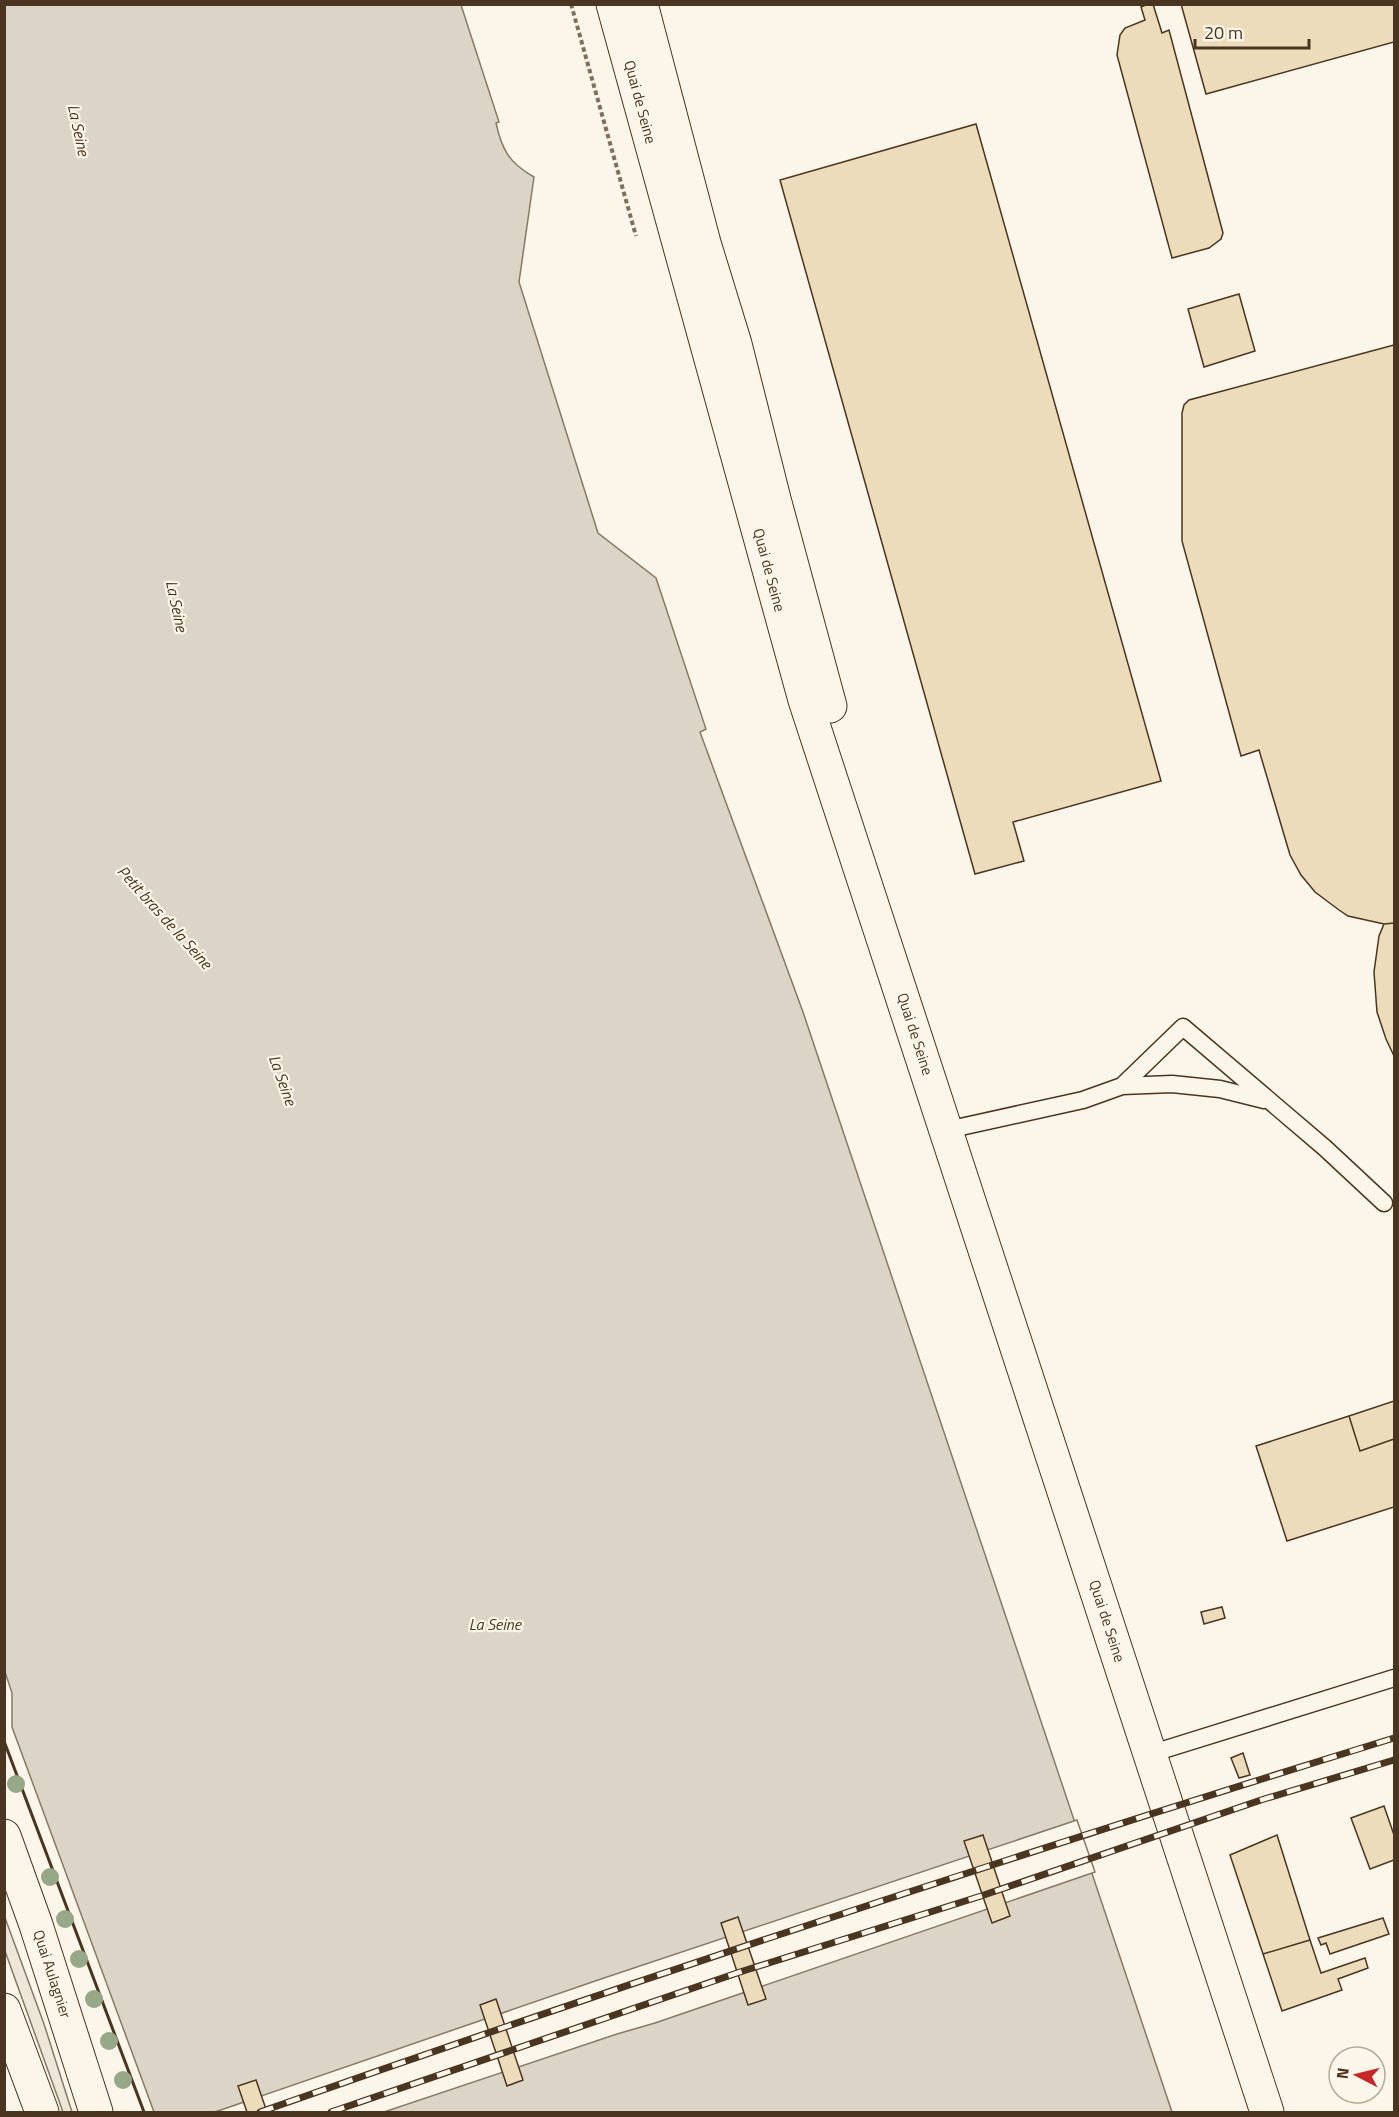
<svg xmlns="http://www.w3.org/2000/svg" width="1399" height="2117" viewBox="0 0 1399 2117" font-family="'Titillium Web',sans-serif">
<rect width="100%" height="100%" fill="#fbf6e9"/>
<path fill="#ede6d9" stroke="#887966" stroke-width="1.5" d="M4,1915L44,2024L72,2112H63L5,1951Z"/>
<path fill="#dcd4c6" stroke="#887966" stroke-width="1.5" d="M5,5H461L499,122L496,123C502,150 509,163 534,177L519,282L598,533L656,578L706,729L700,732L803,1012L1172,2112H154L12,1727V1693L5,1672Z"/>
<path fill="#fbf6e9" stroke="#887966" stroke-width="1.5" d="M1077,1820L1095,1872L655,2023L617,2034L384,2112H215L601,1979Z"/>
<path fill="#ecdcbc" stroke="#4a3520" stroke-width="1.5" d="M1148,4H1153L1162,33L1169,30L1223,233L1221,239L1209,248L1172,258L1117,55L1120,35L1125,28L1145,20L1141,7Z
M1181,4H1394V42L1206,94Z
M976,124L1161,781L1013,822L1024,861L975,874L780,180Z
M1239,294L1255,351L1204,367L1188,309Z
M1394,345V923L1384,924L1348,916L1339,910L1315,892L1301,875L1290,855L1259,750L1241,756L1182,541V413L1184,405L1189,400Z
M1394,923V1056L1386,1039L1377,1012L1374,972L1379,936L1384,924Z
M1394,1401V1439L1360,1451L1349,1416Z
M1349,1416L1360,1451L1394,1439V1507L1287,1541L1256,1446Z
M1222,1607L1225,1618L1204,1624L1201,1612Z
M1243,1753L1250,1775L1239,1778L1231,1758Z
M1384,1806L1394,1835V1860L1370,1869L1351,1818Z
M983,1835L1010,1916L992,1923L964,1841Z
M1277,1835L1310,1940L1263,1954L1230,1855Z
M738,1917L766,1999L748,2005L721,1923Z
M1383,1918L1389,1934L1330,1954L1326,1943L1321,1945L1318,1938Z
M1310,1940L1321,1973L1365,1958L1368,1968L1338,1979L1342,1990L1282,2011L1263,1954Z
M496,1999L523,2080L507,2086L480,2005Z
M256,2080L267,2112H247L238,2086Z"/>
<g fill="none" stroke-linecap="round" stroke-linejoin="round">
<g stroke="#4a3520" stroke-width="19">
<path id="service" d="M1122,1086L1172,1084L1220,1089L1264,1100
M947,1130L1083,1100L1122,1086L1183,1027L1325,1148L1384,1203
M1150,1754L1394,1678"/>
</g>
<g stroke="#4a3520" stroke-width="35">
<path id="primary" d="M613,4L805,700L1267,2112
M641,4L704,243L735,344L774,499L830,706
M4,1836L36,1925L96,2112
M4,2010L42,2112"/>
</g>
<path stroke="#7f6f5c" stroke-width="4" stroke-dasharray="4.5 3" stroke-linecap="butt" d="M571,4L636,236"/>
<use href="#service" stroke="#fbf6e9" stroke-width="16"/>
<use href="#primary" stroke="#fbf6e9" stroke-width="33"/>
<g stroke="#4a3520" stroke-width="7">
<path id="rail" d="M260,2112C636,1980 1014,1855 1394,1738
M331,2112L740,1972L981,1896L1261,1800L1394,1760"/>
</g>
<use href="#rail" stroke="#fbf6e9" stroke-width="4.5" stroke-dasharray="14" stroke-linecap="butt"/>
<path stroke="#4a3520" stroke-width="3" d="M4,1741L144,2112"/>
</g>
<g fill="#96a887">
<circle cx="16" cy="1784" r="9"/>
<circle cx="50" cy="1877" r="9"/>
<circle cx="65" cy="1919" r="9"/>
<circle cx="79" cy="1959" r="9"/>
<circle cx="94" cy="1999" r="9"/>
<circle cx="109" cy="2041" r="9"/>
<circle cx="123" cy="2080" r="9"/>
</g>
<g text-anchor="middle" stroke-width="4.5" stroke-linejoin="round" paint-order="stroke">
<g font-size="15" fill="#4a3520" stroke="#fbf6e9">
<text transform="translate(640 102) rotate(75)" y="5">Quai de Seine</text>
<text transform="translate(769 570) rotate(75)" y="5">Quai de Seine</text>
<text transform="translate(915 1034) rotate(72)" y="5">Quai de Seine</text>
<text transform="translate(1107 1621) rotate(72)" y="5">Quai de Seine</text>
<text transform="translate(52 1974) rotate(72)" y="5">Quai Aulagnier</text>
</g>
<g font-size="16" font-style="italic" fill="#4a3520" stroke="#fbf6e9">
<text transform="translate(79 130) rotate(78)" y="6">La Seine</text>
<text transform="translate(177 606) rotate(78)" y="6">La Seine</text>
<text transform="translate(165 917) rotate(48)" y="6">Petit bras de la Seine</text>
<text transform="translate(283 1080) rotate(70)" y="6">La Seine</text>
<text x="495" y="1630">La Seine</text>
</g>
</g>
<rect width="1399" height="2117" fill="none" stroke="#4a3520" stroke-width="12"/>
<g transform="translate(1357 2075) rotate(277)"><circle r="28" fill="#fbf6e9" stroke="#b4a999" stroke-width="1.5"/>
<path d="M0-4.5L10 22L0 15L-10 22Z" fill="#c62828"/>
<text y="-9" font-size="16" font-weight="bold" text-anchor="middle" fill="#4a3520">N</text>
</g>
<path d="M1195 39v9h114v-9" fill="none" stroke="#4a3520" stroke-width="3"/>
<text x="1204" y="39" font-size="18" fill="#4a3520" stroke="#fbf6e9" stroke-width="4.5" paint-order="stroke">20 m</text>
</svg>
